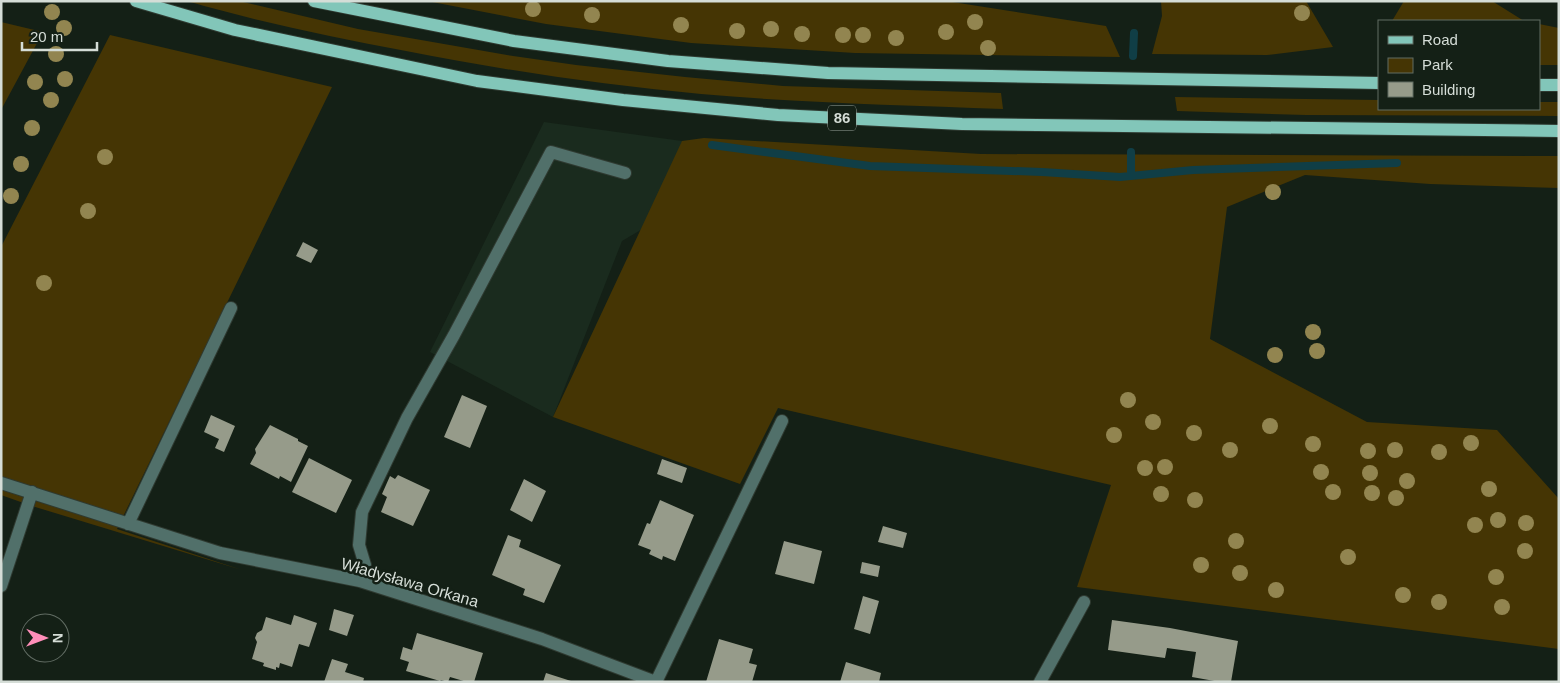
<svg xmlns="http://www.w3.org/2000/svg" width="1560" height="683" viewBox="0 0 1560 683" font-family="Arial,sans-serif">
<rect width="100%" height="100%" fill="#142016"/>
<path fill="#1a2b1e" d="M544,122L682,141L705,150L683,205L622,241L553,417L430,352Z"/>
<path fill="#453504" d="M187,1H239L358,29L507,55L576,65L685,77L783,86L1001,93L1003,109C902,105 801,103 701,94C602,85 503,70 406,51C332,37 259,22 187,1Z
M427,1H946L1106,26L1120,57L855,53L691,43L546,24Z
M1161,1H1306L1333,47L1267,55L1152,54L1162,16Z
M1404,1H1492L1524,21H1392Z
M1,22L43,32L1,110Z
M1539,24L1559,28V65H1539Z
M110,35L332,87L117,529L242,570L32,506L1,495V247Z
M1175,97L1379,100V109H1539V102H1559V116L1306,115L1177,111Z
M704,138L981,154L1559,156V188L1430,184L1305,175L1227,207L1210,339L1367,422L1497,430L1559,499V649L1077,587L1111,485L778,408L740,484L553,417L682,141Z"/>
<g fill="none" stroke-linecap="round" stroke-linejoin="round">
<path stroke="#103e46" stroke-width="8" d="M1133,56L1134,33
M712,145L870,166L1042,172L1120,177L1193,170L1397,163
M1131,176V152"/>
</g>
<path fill="#969b8a" d="M303,242L318,250L311,263L296,256Z
M462,395L487,406L470,448L444,437Z
M211,415L235,426L224,452L215,448L219,439L204,432Z
M270,425L298,439V441L308,446L291,482L280,476L279,479L250,464L256,453L255,449Z
M309,458L352,480L336,513L292,492Z
M662,459L687,468L682,483L657,474Z
M398,475L430,490L413,526L381,512L387,497L382,494L390,476L395,479Z
M524,479L546,491L532,522L510,510Z
M660,500L694,515L675,561L663,556L662,560L649,554L651,550L638,545L647,523L650,524Z
M883,526L907,533L903,548L878,542Z
M508,535L521,540L519,547L561,565L544,603L523,595L525,589L492,575Z
M784,541L822,551L814,584L775,574Z
M862,562L880,566L878,577L860,573Z
M863,596L879,601L870,634L854,629Z
M334,609L354,615L347,636L329,630Z
M294,615L317,623L309,647L299,644L292,667L280,663L279,668L276,667V670L263,666L264,663L252,659L257,642L255,638L257,633L262,630L266,617L291,625Z
M1112,620L1170,628L1238,641L1231,682H1220L1192,677L1196,652L1167,648L1165,658L1108,650Z
M417,633L483,653L474,682H467L450,677L448,682L441,680L440,681L406,671L409,662L400,659L403,647L412,650Z
M719,639L753,649L749,663L757,665L752,682H706Z
M332,659L348,664L345,672L364,678L363,682H324Z
M846,662L881,673L879,682H840Z
M546,673L571,681V682H543Z"/>
<g fill="none" stroke-linecap="round" stroke-linejoin="round">
<g stroke="#2f3a31" stroke-width="14">
<path id="minor" d="M1,483L220,553L360,581L542,639L656,682
M128,524L231,308
M360,581L365,565L359,545L362,512L407,418L454,335L551,152L625,173
M1,586L32,492
M656,682L782,421
M1040,682L1084,602"/>
</g>
<g stroke="#2f3a31" stroke-width="14">
<path id="major" d="M136,1L235,30L477,81L623,100L778,115L962,124L1559,131
M314,1L514,41L668,61L828,73L1379,83
M1539,85H1559"/>
</g>
<use href="#minor" stroke="#51706a" stroke-width="12"/>
<use href="#major" stroke="#82c6b9" stroke-width="12"/>
</g>
<g fill="#928550">
<circle cx="533" cy="9" r="8"/>
<circle cx="52" cy="12" r="8"/>
<circle cx="1302" cy="13" r="8"/>
<circle cx="592" cy="15" r="8"/>
<circle cx="975" cy="22" r="8"/>
<circle cx="681" cy="25" r="8"/>
<circle cx="64" cy="28" r="8"/>
<circle cx="771" cy="29" r="8"/>
<circle cx="737" cy="31" r="8"/>
<circle cx="946" cy="32" r="8"/>
<circle cx="802" cy="34" r="8"/>
<circle cx="843" cy="35" r="8"/>
<circle cx="863" cy="35" r="8"/>
<circle cx="896" cy="38" r="8"/>
<circle cx="988" cy="48" r="8"/>
<circle cx="56" cy="54" r="8"/>
<circle cx="65" cy="79" r="8"/>
<circle cx="35" cy="82" r="8"/>
<circle cx="51" cy="100" r="8"/>
<circle cx="32" cy="128" r="8"/>
<circle cx="105" cy="157" r="8"/>
<circle cx="21" cy="164" r="8"/>
<circle cx="1273" cy="192" r="8"/>
<circle cx="11" cy="196" r="8"/>
<circle cx="88" cy="211" r="8"/>
<circle cx="44" cy="283" r="8"/>
<circle cx="1313" cy="332" r="8"/>
<circle cx="1317" cy="351" r="8"/>
<circle cx="1275" cy="355" r="8"/>
<circle cx="1128" cy="400" r="8"/>
<circle cx="1153" cy="422" r="8"/>
<circle cx="1270" cy="426" r="8"/>
<circle cx="1194" cy="433" r="8"/>
<circle cx="1114" cy="435" r="8"/>
<circle cx="1471" cy="443" r="8"/>
<circle cx="1313" cy="444" r="8"/>
<circle cx="1230" cy="450" r="8"/>
<circle cx="1395" cy="450" r="8"/>
<circle cx="1368" cy="451" r="8"/>
<circle cx="1439" cy="452" r="8"/>
<circle cx="1165" cy="467" r="8"/>
<circle cx="1145" cy="468" r="8"/>
<circle cx="1321" cy="472" r="8"/>
<circle cx="1370" cy="473" r="8"/>
<circle cx="1407" cy="481" r="8"/>
<circle cx="1489" cy="489" r="8"/>
<circle cx="1333" cy="492" r="8"/>
<circle cx="1372" cy="493" r="8"/>
<circle cx="1161" cy="494" r="8"/>
<circle cx="1396" cy="498" r="8"/>
<circle cx="1195" cy="500" r="8"/>
<circle cx="1498" cy="520" r="8"/>
<circle cx="1526" cy="523" r="8"/>
<circle cx="1475" cy="525" r="8"/>
<circle cx="1236" cy="541" r="8"/>
<circle cx="1525" cy="551" r="8"/>
<circle cx="1348" cy="557" r="8"/>
<circle cx="1201" cy="565" r="8"/>
<circle cx="1240" cy="573" r="8"/>
<circle cx="1496" cy="577" r="8"/>
<circle cx="1276" cy="590" r="8"/>
<circle cx="1403" cy="595" r="8"/>
<circle cx="1439" cy="602" r="8"/>
<circle cx="1502" cy="607" r="8"/>
</g>
<g text-anchor="middle" stroke-width="5" stroke-linejoin="round" paint-order="stroke">
<rect fill="#142016" stroke="#9ba49d" stroke-width="1" x="828" y="105.5" width="28" height="25" rx="4"/>
<g font-size="15" font-weight="bold" fill="#d5ddd7">
<text x="842" y="123">86</text>
</g>
<g font-size="16" fill="#d5ddd7" stroke="#142016">
<text transform="translate(410 582) rotate(16)" y="6">Władysława Orkana</text>
</g>
</g>
<rect width="1560" height="683" fill="none" stroke="#d5ddd7" stroke-width="5"/>
<rect x="1378" y="20" width="162" height="90" fill="#142016" stroke="#616c63"/>
<rect x="1388" y="36" width="25" height="8" fill="#82c6b9" stroke="#616c63"/>
<text x="1422" y="45" font-size="15" fill="#d5ddd7">Road</text>
<rect x="1388" y="58" width="25" height="15" fill="#453504" stroke="#616c63"/>
<text x="1422" y="70" font-size="15" fill="#d5ddd7">Park</text>
<rect x="1388" y="82" width="25" height="15" fill="#969b8a" stroke="#616c63"/>
<text x="1422" y="95" font-size="15" fill="#d5ddd7">Building</text>
<g transform="translate(45 638) rotate(91)"><circle r="24" fill="#142016" stroke="#616c63"/>
<path d="M0-4L9 19L0 12L-9 19Z" fill="#ff8eb9"/>
<text y="-8" font-size="14" font-weight="bold" text-anchor="middle" fill="#d5ddd7">N</text>
</g>
<path d="M22 42v8h75v-8" fill="none" stroke="#d5ddd7" stroke-width="2.5"/>
<text x="30" y="42" font-size="15" fill="#d5ddd7" stroke="#142016" stroke-width="4" paint-order="stroke">20 m</text>
</svg>
